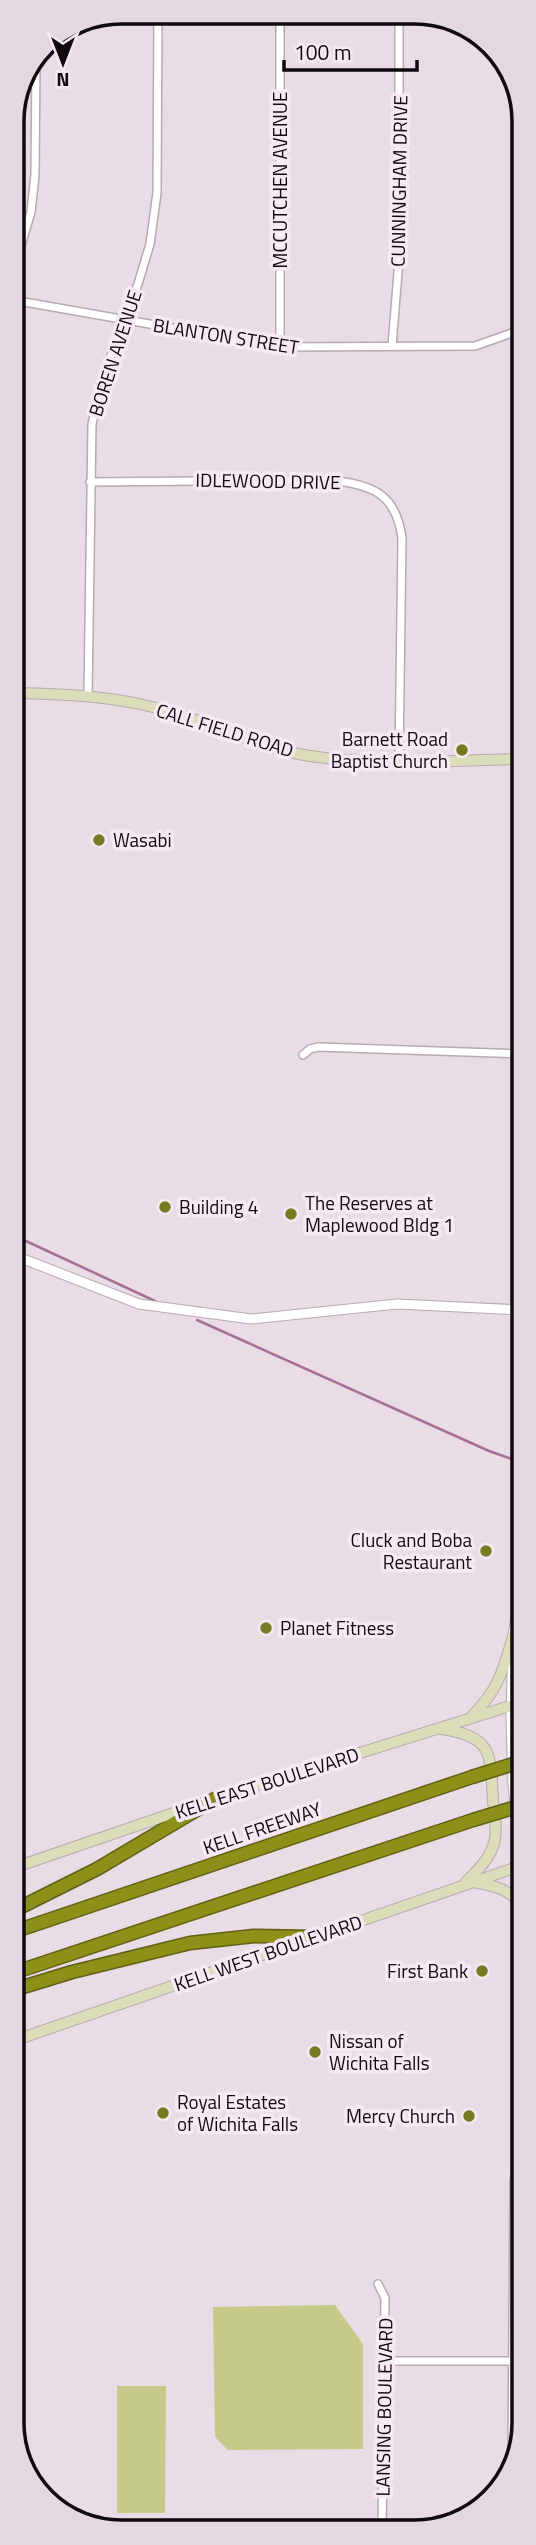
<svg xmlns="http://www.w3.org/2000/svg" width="536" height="2545" viewBox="0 0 536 2545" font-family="'Titillium Web',sans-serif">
<rect width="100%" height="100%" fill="#eadce5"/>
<path fill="#c5ca88" d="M335,2305L363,2344V2449L228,2450L215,2437L213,2307Z
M117,2386H166L165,2513H117Z"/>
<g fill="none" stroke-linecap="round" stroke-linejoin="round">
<path stroke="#a47195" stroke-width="2.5" d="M13,1235L155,1301
M197,1320L489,1451L512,1459"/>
<g stroke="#b7aab3" stroke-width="10">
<path id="minor" d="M280,14V347
M13,273L31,212L35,175L36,63
M13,300L280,347L475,346L523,329
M392,346L399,260V15
M90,482L328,480C370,484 396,492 402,538L399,761
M88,695L92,424L103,377L138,284L150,244L157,193L158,13
M303,1055L310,1049L318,1047L523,1054
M13,2204L14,2041
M378,2284L385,2298L382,2532
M384,2361H524
M512,2458L514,2181L519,2152L523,2145"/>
</g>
<g stroke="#b7aab3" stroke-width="11">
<path id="tertiary" d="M13,1255L139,1304L251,1319L397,1304L523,1310
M523,1517L519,1597L513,1636L511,1719L513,1785L523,1888
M521,1606L523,1626"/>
</g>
<g stroke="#b7aab3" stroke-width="12">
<path id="secondary" d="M13,693C68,694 118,696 171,712C216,725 258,747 304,755C375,767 451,760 523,759
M470,1718C497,1692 503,1672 513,1636
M442,1729C494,1737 490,1754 493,1800C494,1813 498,1831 494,1843C490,1859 477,1871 466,1882
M13,1868L235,1792L523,1702
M474,1882C495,1886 510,1889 523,1907
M13,2041L523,1865"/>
</g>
<g stroke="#5f6115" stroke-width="15">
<path id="motorway" d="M13,1911L97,1869L215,1799
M13,1932L472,1777
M13,1973L473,1820
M13,1990L72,1972L190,1943L254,1936L316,1937"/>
</g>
<use href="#minor" stroke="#fff" stroke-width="7"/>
<use href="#tertiary" stroke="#fff" stroke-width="9"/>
<use href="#secondary" stroke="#dcdeba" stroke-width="10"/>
<use href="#motorway" stroke="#8b9019" stroke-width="12"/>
<g stroke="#5f6115" stroke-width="15" stroke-linecap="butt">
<path id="motorway-bridge" d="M472,1777L523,1761
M473,1820L523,1805"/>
</g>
<use href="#motorway-bridge" stroke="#8b9019" stroke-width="12"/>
</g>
<g fill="#767a23" stroke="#f7e9f3" stroke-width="2.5">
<circle cx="462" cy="750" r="7"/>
<circle cx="99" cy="840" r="7"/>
<circle cx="165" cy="1207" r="7"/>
<circle cx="291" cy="1214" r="7"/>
<circle cx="486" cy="1551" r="7"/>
<circle cx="266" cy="1628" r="7"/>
<circle cx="482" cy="1971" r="7"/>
<circle cx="315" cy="2052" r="7"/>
<circle cx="163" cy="2113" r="7"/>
<circle cx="469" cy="2116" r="7"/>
</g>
<g text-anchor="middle" stroke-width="7" stroke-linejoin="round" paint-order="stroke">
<g font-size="19" fill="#0e0a0d" stroke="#f7e9f3">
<text transform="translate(280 180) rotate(-90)" y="7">MCCUTCHEN AVENUE</text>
<text transform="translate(399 181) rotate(-89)" y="7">CUNNINGHAM DRIVE</text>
<text transform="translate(226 336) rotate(9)" y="7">BLANTON STREET</text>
<text transform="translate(115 353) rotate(-72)" y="7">BOREN AVENUE</text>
<text transform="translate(268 481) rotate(1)" y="7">IDLEWOOD DRIVE</text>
<text transform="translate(225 730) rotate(17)" y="7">CALL FIELD ROAD</text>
<text transform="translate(267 1783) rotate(-18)" y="7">KELL EAST BOULEVARD</text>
<text transform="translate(262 1828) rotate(-19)" y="7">KELL FREEWAY</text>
<text transform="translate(268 1953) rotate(-19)" y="7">KELL WEST BOULEVARD</text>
<text transform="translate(384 2407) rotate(-89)" y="7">LANSING BOULEVARD</text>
</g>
<g font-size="19" fill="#0e0a0d" stroke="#f7e9f3" text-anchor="start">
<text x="448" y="746" text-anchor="end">Barnett Road<tspan x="448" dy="22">Baptist Church</tspan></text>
<text x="113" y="847">Wasabi</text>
<text x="305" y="1210">The Reserves at<tspan x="305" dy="22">Maplewood Bldg 1</tspan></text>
<text x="179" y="1214">Building 4</text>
<text x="472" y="1547" text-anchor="end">Cluck and Boba<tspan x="472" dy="22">Restaurant</tspan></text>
<text x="280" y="1635">Planet Fitness</text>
<text x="468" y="1978" text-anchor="end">First Bank</text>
<text x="329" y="2048">Nissan of<tspan x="329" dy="22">Wichita Falls</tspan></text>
<text x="177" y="2109">Royal Estates<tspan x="177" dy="22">of Wichita Falls</tspan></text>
<text x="455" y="2123" text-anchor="end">Mercy Church</text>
</g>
</g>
<path d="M0 0H536V2545H0ZM121 24H415A97 97 0 0 1 512 121V2423A97 97 0 0 1 415 2520H121A97 97 0 0 1 24 2423V121A97 97 0 0 1 121 24Z" fill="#e4d7e1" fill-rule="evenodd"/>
<path fill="none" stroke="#0e0a0d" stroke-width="3.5" d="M121 24H415A97 97 0 0 1 512 121V2423A97 97 0 0 1 415 2520H121A97 97 0 0 1 24 2423V121A97 97 0 0 1 121 24Z"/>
<g transform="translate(63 63) rotate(180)" stroke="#f7e9f3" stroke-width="5" paint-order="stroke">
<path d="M0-5L12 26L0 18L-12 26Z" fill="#0e0a0d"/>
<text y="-10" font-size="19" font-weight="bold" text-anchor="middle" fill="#0e0a0d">N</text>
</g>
<path d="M284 60v10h133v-10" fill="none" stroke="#0e0a0d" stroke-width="3.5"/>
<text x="294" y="60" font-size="21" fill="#0e0a0d" stroke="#f7e9f3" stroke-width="5" paint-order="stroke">100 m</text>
</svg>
